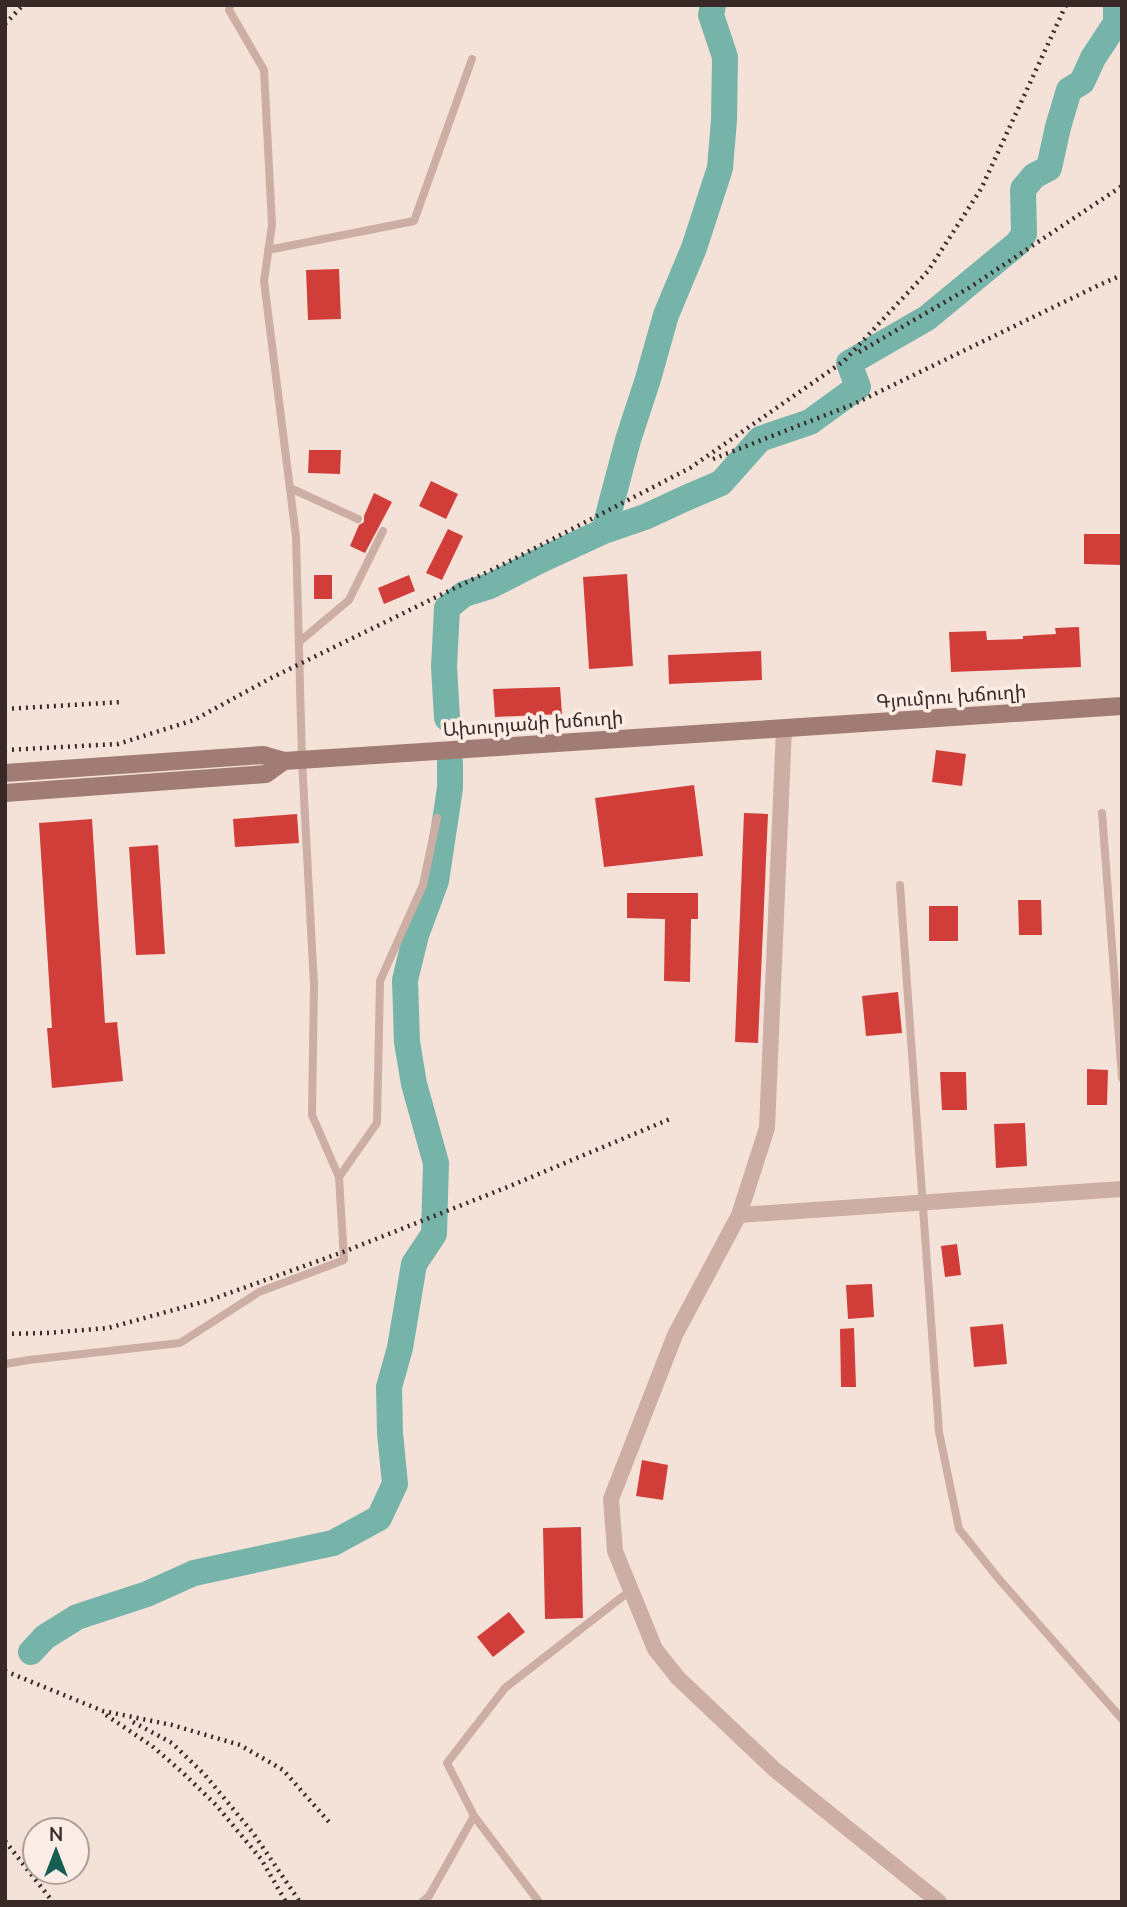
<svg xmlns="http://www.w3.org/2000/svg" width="1127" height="1907" viewBox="0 0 1127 1907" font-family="'Nunito Sans','Noto Sans Armenian',sans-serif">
<rect width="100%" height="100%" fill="#f4e2d9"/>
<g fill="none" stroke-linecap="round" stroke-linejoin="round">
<path stroke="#76b3a9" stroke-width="26" d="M604,531L628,440L648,379L666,315L694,248L720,168L724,120L725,57L711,15L713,5
M447,718L444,667L447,608L464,594L490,586L541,560L604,531L645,517L686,498L721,483L760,439L810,422L858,387L849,363L927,318L1018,243L1024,234L1023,189L1034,176L1049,168L1058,127L1069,90L1082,82L1093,58L1116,23V5
M31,1652L45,1637L77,1617L147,1594L194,1573L333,1543L379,1518L395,1484L390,1433L389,1387L400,1348L414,1264L434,1234L436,1163L414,1084L407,1042L405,980L416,935L436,881L450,788V762"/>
</g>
<path fill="#d13e3a" d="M339,269L341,319L308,320L306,270Z
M309,450H341L340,474L308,473Z
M431,481L458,494L446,519L419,506Z
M374,493L392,502L365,553L350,546L359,525L364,522V516Z
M448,529L463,536L442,580L426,573Z
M1084,534H1122V565L1084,564Z
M627,574L633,666L589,669L583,577Z
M314,575H332V599H314Z
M409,575L415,591L384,604L378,588Z
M1079,627L1081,667L951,672L949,632L986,631L987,640L1023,639V636L1056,634L1055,628Z
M761,651L762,680L669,684L668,655Z
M560,687L562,714L495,717L493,689Z
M936,750L966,754L962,786L932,782Z
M694,785L703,856L604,867L595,798Z
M744,813L768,814L758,1043L735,1042Z
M297,814L299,843L235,847L233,819Z
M92,819L105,1023L117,1022L123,1081L52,1088L47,1028H52L39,823Z
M158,845L165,954L136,955L129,847Z
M627,893H698V919H691L690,982L664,981L665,919L627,918Z
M1018,900H1041L1042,935H1019Z
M929,906H958V941H929Z
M898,992L902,1033L866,1036L862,996Z
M1087,1069L1108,1070L1107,1105H1087Z
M940,1072H966L967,1110H942Z
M1025,1123L1027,1166L996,1168L994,1124Z
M957,1244L961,1275L945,1277L941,1246Z
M872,1284L874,1317L848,1319L846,1285Z
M1003,1324L1007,1364L974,1367L970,1327Z
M854,1328L856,1387H841L840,1329Z
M642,1460L668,1465L663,1500L636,1496Z
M581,1527L583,1618L545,1619L543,1528Z
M509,1612L525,1632L493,1657L477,1637Z"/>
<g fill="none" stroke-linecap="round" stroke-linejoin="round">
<path stroke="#cdaea4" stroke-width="8" d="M268,250L414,221L472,59
M290,488L358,519
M299,642L349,600L383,531
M1102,813L1122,1078
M900,885L939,1432L959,1529L998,1578L1122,1719
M339,1177L377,1123L380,981L423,885L437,818
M5,1364L29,1360L180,1343L259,1292L344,1260L339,1177L312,1115L314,985L302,760L296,537L264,281L272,225L264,70L229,10L230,5
M474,1816L539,1902
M422,1902L429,1896L474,1816L447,1763L505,1688L631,1590"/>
<path stroke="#cdaea4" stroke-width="16" d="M784,728L767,1128L739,1215L675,1335L611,1499L615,1551L655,1649L678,1678L774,1769L939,1902
M739,1215L1122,1189"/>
<path stroke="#a17c75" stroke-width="18" d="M5,773L263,755L284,761L1122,706
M5,793L266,774L284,761"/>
<path stroke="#382826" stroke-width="4.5" stroke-dasharray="2 5" stroke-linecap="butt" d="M5,24L23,5
M859,352L969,288L1122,186
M713,459L854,404L1099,285L1122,275
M5,709L122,702
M5,750L118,744L194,720L271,678L516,558L690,468L844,361L928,271L981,189L1066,5
M5,1334L47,1333L108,1328L210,1300L343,1252L510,1186L670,1119
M5,1671L103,1711L172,1725L240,1745L283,1770L329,1822
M106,1715L152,1746L181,1771L216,1805L261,1859L286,1902
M133,1722L172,1743L205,1775L253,1833L300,1902
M5,1841L53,1902"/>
</g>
<g text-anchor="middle" stroke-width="7" stroke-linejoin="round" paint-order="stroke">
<g font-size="19" fill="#382826" stroke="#fbede6">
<text transform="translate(951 696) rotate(-4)" y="7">Գյումրու խճուղի</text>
<text transform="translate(533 723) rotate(-4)" y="7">Ախուրյանի խճուղի</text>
</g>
</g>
<rect width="1127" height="1907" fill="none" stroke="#382826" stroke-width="14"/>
<g transform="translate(56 1851)"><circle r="33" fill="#fbede6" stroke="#ad9e99" stroke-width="2"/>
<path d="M0-5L12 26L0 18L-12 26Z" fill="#185d52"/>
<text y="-10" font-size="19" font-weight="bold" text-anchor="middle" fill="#382826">N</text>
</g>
</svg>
